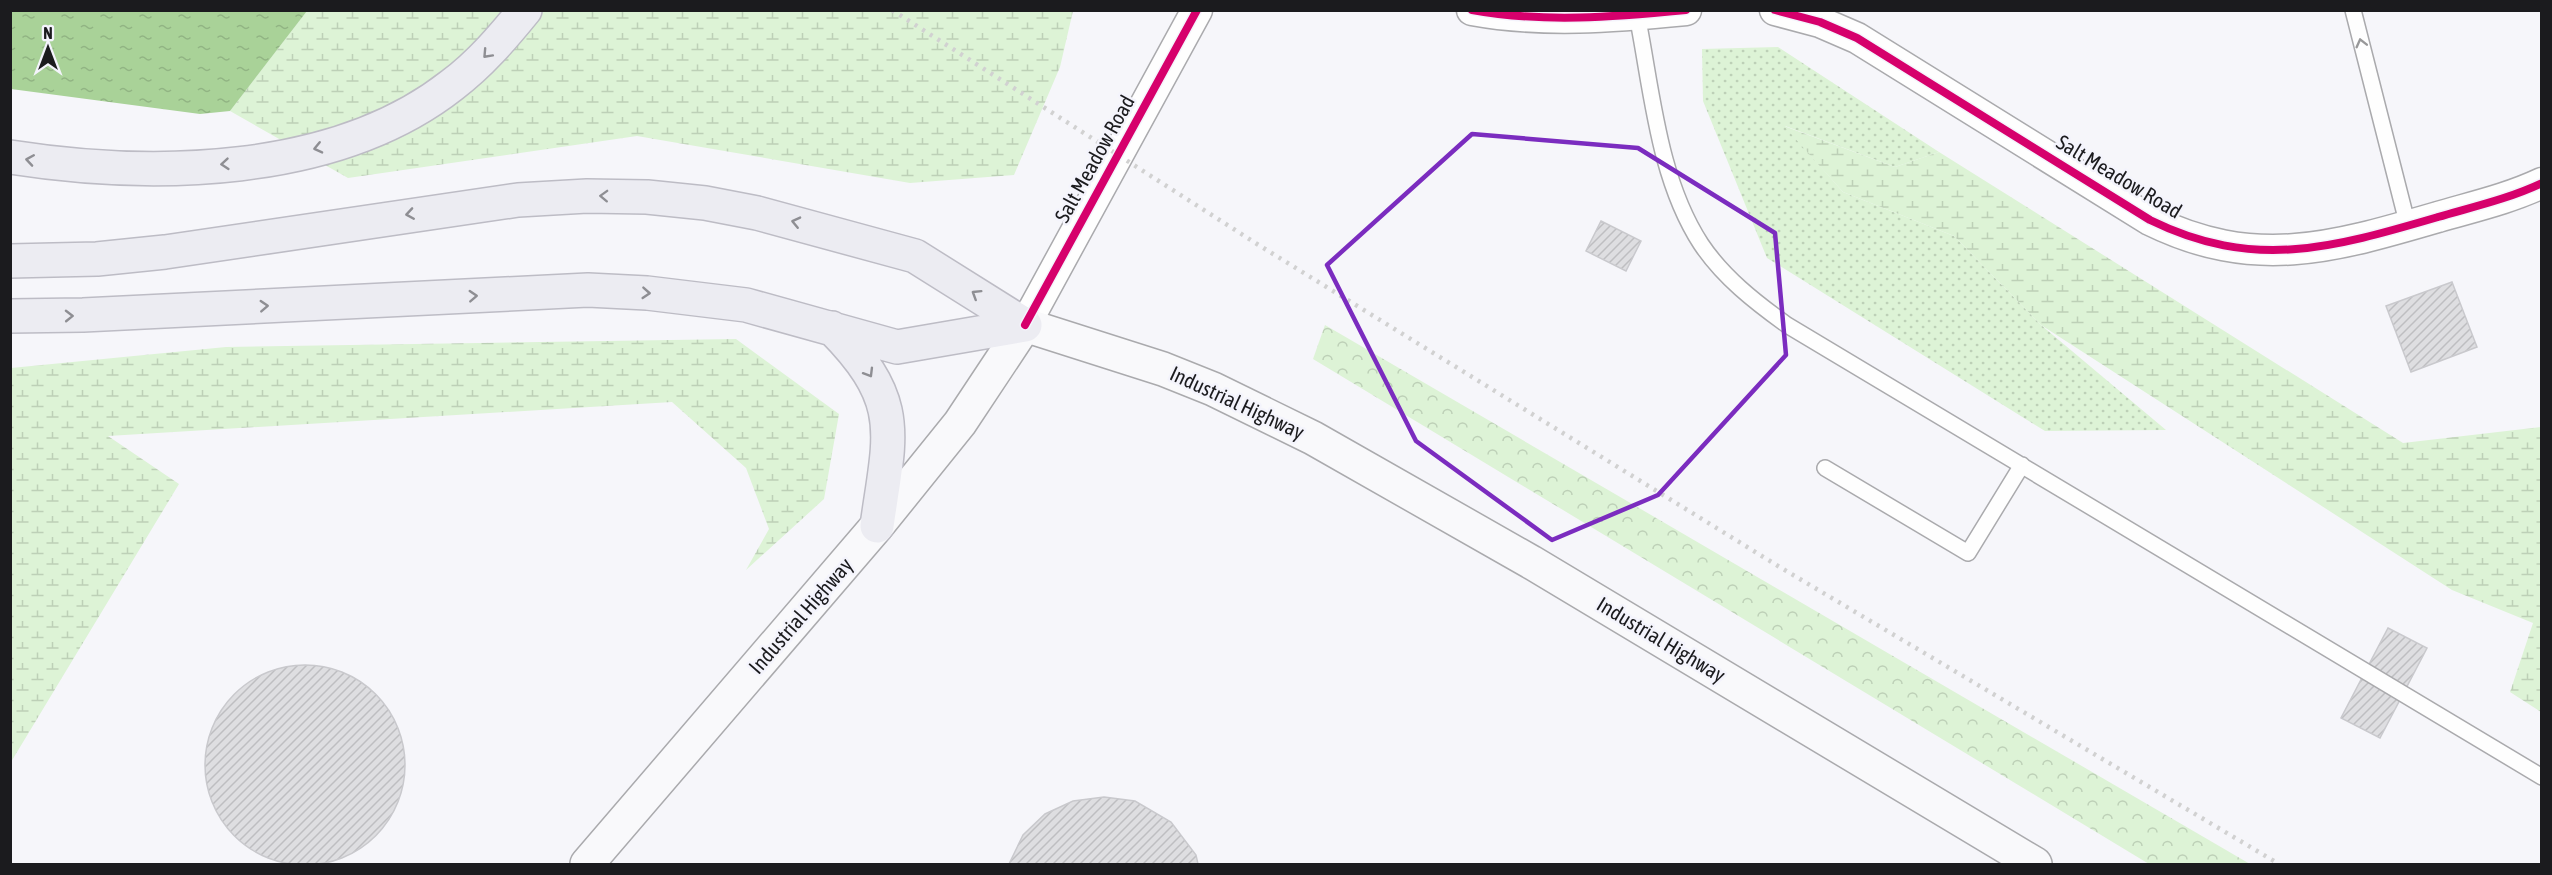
<svg xmlns="http://www.w3.org/2000/svg" width="2552" height="875" viewBox="0 0 2552 875" font-family="'Asap Condensed',sans-serif">
<defs>
<pattern id="grass-dots" width="8" height="8" patternUnits="userSpaceOnUse" patternTransform="scale(1.5)"><rect width="8" height="8" fill="#ddf3d6"/><path d="M2 2h.1M6 6h.1" fill="none" stroke="#bdd0b7" stroke-width="1.8" stroke-linecap="round"/></pattern>
<pattern id="forest-crowns" width="20" height="18" patternUnits="userSpaceOnUse" patternTransform="scale(1.5)"><rect width="20" height="18" fill="#ddf3d6"/><path d="M2 6a3 3 0 1 1 6 0M12 15a3 3 0 1 1 6 0" fill="none" stroke="#bdd0b7"/></pattern>
<pattern id="wetland-marsh" width="20" height="14" patternUnits="userSpaceOnUse" patternTransform="scale(1.5)"><rect width="20" height="14" fill="#ddf3d6"/><path d="M1 5h8M5 5V1M11 12h8M15 12V8" fill="none" stroke="#bdd0b7"/></pattern>
<pattern id="water-ripples" width="26" height="14" patternUnits="userSpaceOnUse" patternTransform="scale(1.5)"><rect width="26" height="14" fill="#a9d298"/><path d="M2 4q2-2 4 0t4 0M15 11q2-2 4 0t4 0" fill="none" stroke="#91b483"/></pattern>
<pattern id="building-hatch" width="6" height="6" patternUnits="userSpaceOnUse" patternTransform="scale(1.5)"><rect width="6" height="6" fill="#dedee1"/><path d="M-1 1l2-2M0 6l6-6M5 7l2-2" fill="none" stroke="#bebec1"/></pattern>
</defs>
<rect width="100%" height="100%" fill="#f6f6fa"/>
<path fill="url(#grass-dots)" d="M1778,47L1939,152L1895,167L1785,126L1843,192L1954,236L2041,325L2166,430L2045,431L1767,258L1703,101L1702,49Z"/>
<path fill="url(#forest-crowns)" d="M1325,325L2250,864H2149L1313,359Z"/>
<path fill="url(#wetland-marsh)" d="M307,11H1073L1060,67L1014,175L910,183L637,136L348,178L230,111Z
M1784,126L1895,167L1939,152L2403,443L2541,427V712L2510,692L2533,623L2452,590L2041,325L1954,236L1843,192Z
M736,339L839,414L824,499L746,570L769,529L746,468L672,402L108,436L179,484L11,762V368L226,347Z"/>
<path fill="url(#water-ripples)" d="M11,10H307V11L230,111L200,114L11,89Z"/>
<path fill="url(#building-hatch)" stroke="#c9c9cd" stroke-width="1.5" d="M1601,221L1641,241L1626,271L1586,251Z
M2452,282L2477,347L2411,372L2386,306Z
M2388,628L2427,648L2380,738L2341,718Z
M205 765a100 100 0 1 1 200 0a100 100 0 1 1-200 0Z
M1104,797L1135,801L1171,822L1196,855L1198,864H1009L1023,835L1045,814L1073,801Z"/>
<g fill="none" stroke-linecap="round" stroke-linejoin="round">
<g stroke="#aaaaad" stroke-width="18">
<path id="lane" d="M2353,10L2408,226
M1637,15C1652,90 1658,178 1701,244C1723,277 1755,302 1787,325L2542,777
M1825,468L1968,553L2022,465"/>
</g>
<g stroke="#aaaaad" stroke-width="33">
<path id="street" d="M1472,10C1543,23 1615,17 1686,10
M1775,10L1820,22L1857,38L2150,220C2254,271 2332,248 2438,217C2472,207 2508,199 2542,183
M1025,325L1197,10"/>
</g>
<g stroke="#aaaaad" stroke-width="36">
<path id="secondary" d="M587,864L877,526L960,423L1025,325L1163,369L1213,389L1313,438L1531,562L2035,864"/>
</g>
<g stroke="#bdbcc5" stroke-width="36">
<path id="highway" d="M10,157C151,179 335,177 452,85C480,64 503,37 525,10
M10,261L97,259L165,252L518,200L587,196L647,197L705,203L757,213L915,256L1025,325
M10,316L83,315L588,290L647,293L746,305L897,347L1025,325
M832,328C905,402 890,433 877,526"/>
</g>
<use href="#lane" stroke="#fefefe" stroke-width="15"/>
<use href="#street" stroke="#fefefe" stroke-width="30"/>
<use href="#secondary" stroke="#f9f9fb" stroke-width="33"/>
<use href="#highway" stroke="#ececf2" stroke-width="33"/>
<path stroke="#d1d1d1" stroke-width="4.5" stroke-dasharray="3 6" stroke-linecap="butt" d="M892,10L1257,244L1778,566L2279,864"/>
<g stroke="#f4f4fc" stroke-width="11">
<path id="cycleway" d="M1472,10C1543,23 1615,17 1686,10
M1775,10L1820,22L1857,38L2150,220C2254,271 2332,248 2438,217C2472,207 2508,199 2542,183
M1025,325L1197,10"/>
</g>
<use href="#cycleway" stroke="#d6006c" stroke-width="8"/>
</g>
<defs><path id="oneway-chevron" d="M-2-3.5L2.5 0L-2 3.5" fill="none" stroke-width="1.6" stroke-linecap="round" stroke-linejoin="round" transform="scale(1.5)"/></defs>
<use stroke="#989899" href="#oneway-chevron" transform="translate(2361 43) rotate(-104)"/>
<g stroke="#8e8e93">
<use href="#oneway-chevron" transform="translate(487 54) rotate(133)"/>
<use href="#oneway-chevron" transform="translate(318 148) rotate(167)"/>
<use href="#oneway-chevron" transform="translate(30 160) rotate(-171)"/>
<use href="#oneway-chevron" transform="translate(225 164) rotate(175)"/>
<use href="#oneway-chevron" transform="translate(604 196) rotate(-178)"/>
<use href="#oneway-chevron" transform="translate(410 214) rotate(171)"/>
<use href="#oneway-chevron" transform="translate(796 222) rotate(-167)"/>
<use href="#oneway-chevron" transform="translate(646 293) rotate(4)"/>
<use href="#oneway-chevron" transform="translate(976 294) rotate(-148)"/>
<use href="#oneway-chevron" transform="translate(473 296) rotate(-3)"/>
<use href="#oneway-chevron" transform="translate(264 306) rotate(-3)"/>
<use href="#oneway-chevron" transform="translate(69 316) rotate(-1)"/>
<use href="#oneway-chevron" transform="translate(869 373) rotate(59)"/>
</g>
<path fill="none" stroke="#7b2cbf" stroke-width="4.5" stroke-linejoin="round" d="M1472,134L1638,148L1775,233L1786,355L1658,495L1552,540L1416,441L1327,265Z"/>
<g text-anchor="middle" stroke-width="5" stroke-linejoin="round" paint-order="stroke">
<g font-size="21" fill="#1b1b1e" stroke="#f4f4fc">
<text transform="translate(1095 159) rotate(-61)" y="7">Salt Meadow Road</text>
<text transform="translate(2119 177) rotate(31)" y="7">Salt Meadow Road</text>
<text transform="translate(1237 403) rotate(25)" y="7">Industrial Highway</text>
<text transform="translate(801 616) rotate(-49)" y="7">Industrial Highway</text>
<text transform="translate(1661 640) rotate(31)" y="7">Industrial Highway</text>
</g>
</g>
<rect width="2552" height="875" fill="none" stroke="#1b1b1e" stroke-width="24"/>
<g transform="translate(48 48)" stroke="#f4f4fc" stroke-width="4.5" paint-order="stroke">
<path d="M0-4.5L10 22L0 15L-10 22Z" fill="#1b1b1e"/>
<text y="-9" font-size="16" font-weight="bold" text-anchor="middle" fill="#1b1b1e">N</text>
</g>
</svg>
